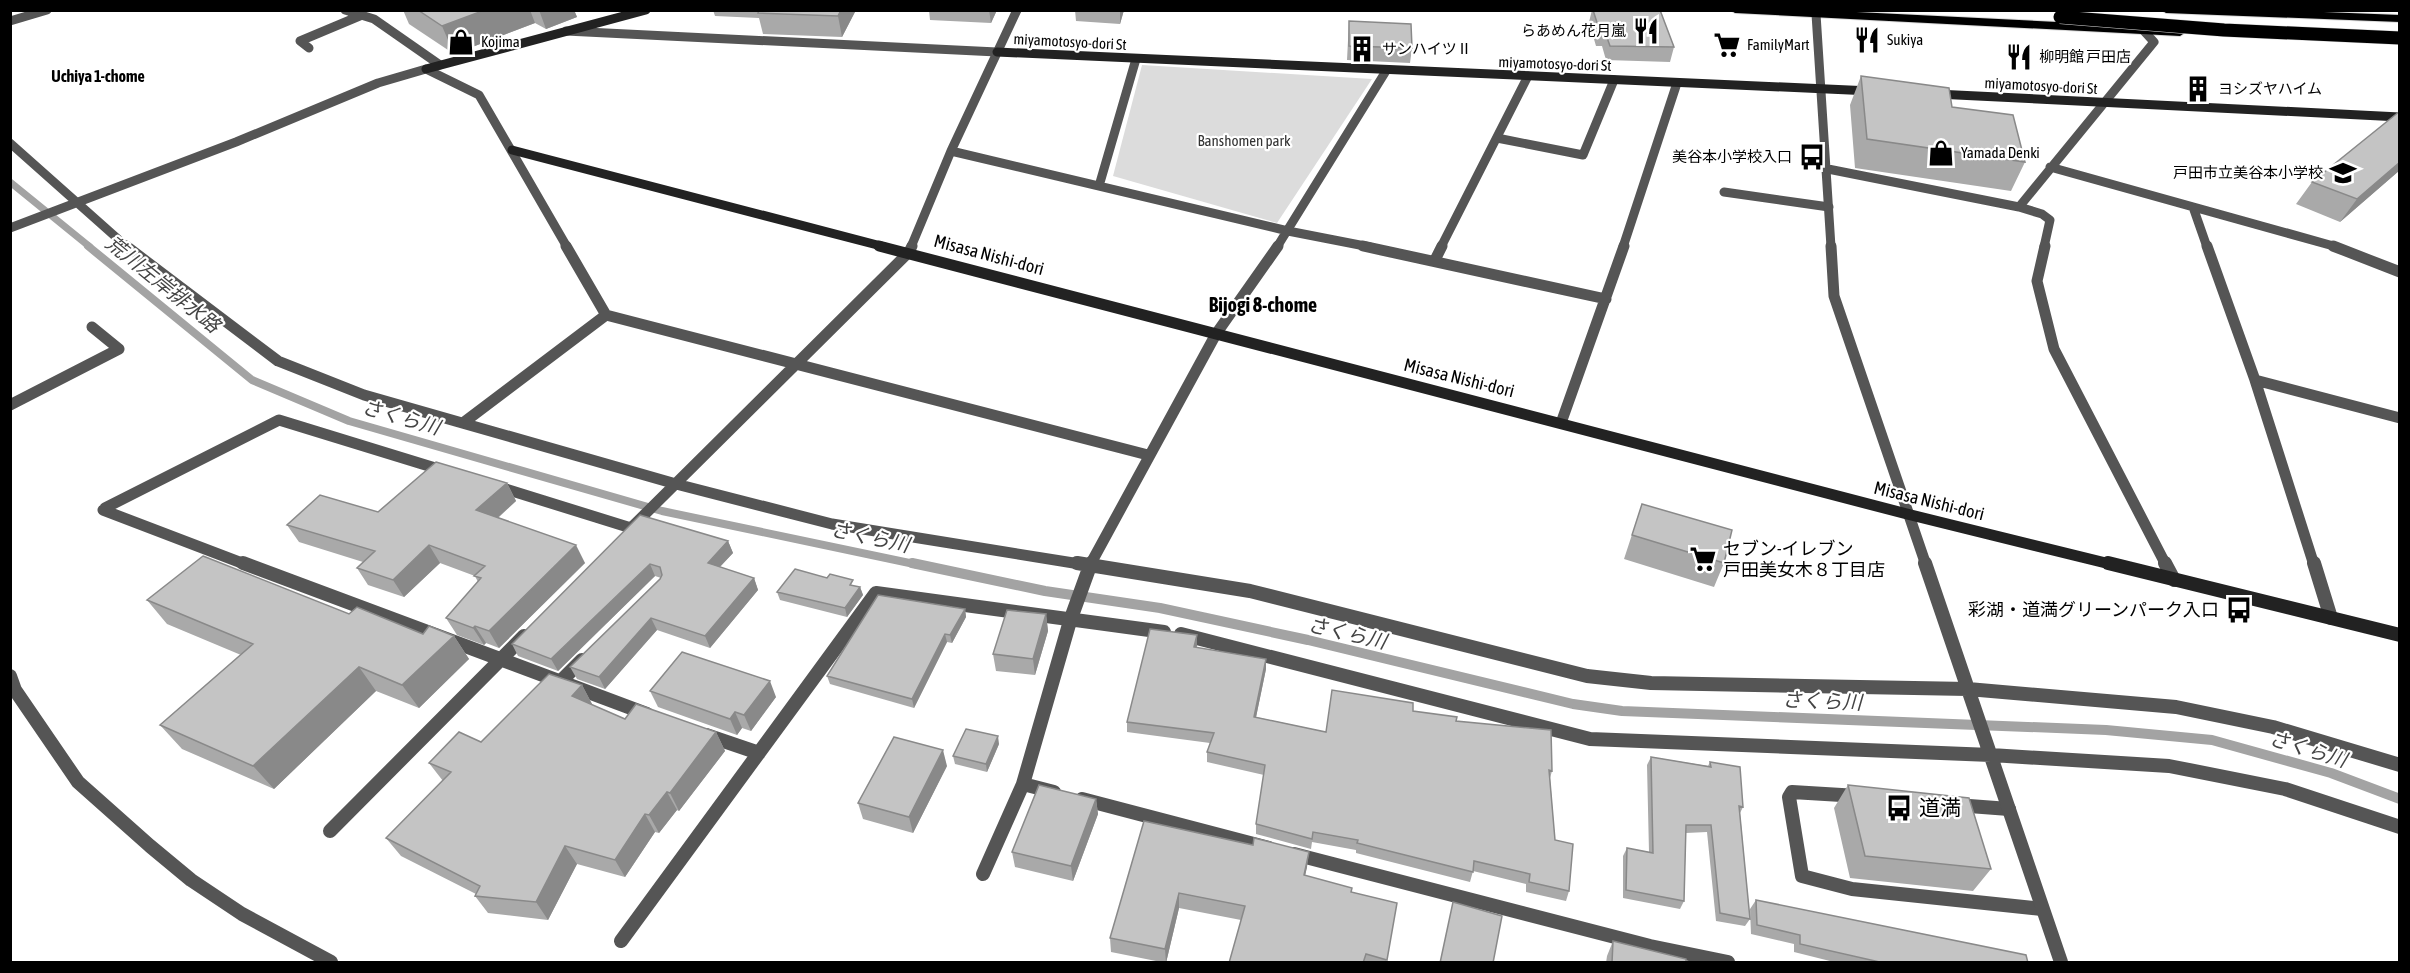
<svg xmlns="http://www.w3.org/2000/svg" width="2410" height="973" viewBox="0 0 2410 973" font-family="'Asap Condensed','Noto Sans JP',sans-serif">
<rect width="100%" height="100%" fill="#fff"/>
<path fill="#dcdcdc" d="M1142,65L1372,79L1277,223L1113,176Z"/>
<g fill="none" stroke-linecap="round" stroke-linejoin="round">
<path stroke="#a3a3a3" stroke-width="7" d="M10,182L90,247"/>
<path stroke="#a3a3a3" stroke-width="8" d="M88,246L252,380L349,421L662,511L919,565"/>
<path stroke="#a3a3a3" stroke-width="10" d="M912,563L1045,591L1160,608L1308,640L1573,704L1622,711L2106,730L2212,740L2331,773L2400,799"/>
<g stroke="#dbdbdb" stroke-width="2">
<path id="highway" d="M1730,10H1816L2180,28L2186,32L2180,36L1735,13Z
M2161,10H2270L2400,15V22L2166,13Z"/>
</g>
<path stroke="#555" stroke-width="9" d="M1497,138L1583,155L1614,80
M1724,192L1829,207"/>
<path stroke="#555" stroke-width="14" d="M559,683L582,660
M1858,796L1792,792L1789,797L1802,876L1852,889L2042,909
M1956,805L2009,809"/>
<path stroke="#555" stroke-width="9" d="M345,10L374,19L440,65
M1816,14L1831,247
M10,21L47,10
M566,31L997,52
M309,48L300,41L362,15
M10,143L127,247
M951,151L1288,231L1370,247
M2050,167L2337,247
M1828,169L2019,207L2042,214L2050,220L2044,247
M1099,186L1136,59
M2019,207L2154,42L2143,30
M2193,207L2207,247
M10,228L236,142L378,83L426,69L479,95L567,247
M911,247L951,151L1017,10
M1277,247L1386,71
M1441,247L1528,76
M1623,247L1677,83"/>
<path stroke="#555" stroke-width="11" d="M126,246L278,361L364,395L676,484L832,524L1086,565
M566,246L606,315L1148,455
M1363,246L1606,299
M1831,246L1834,296L1926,565
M2045,246L2037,281L2054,349L2166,565
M2207,246L2255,380L2314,565
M2333,246L2400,272
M1435,260L1442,246
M2255,380L2400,418
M10,405L119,349L92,327
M463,423L606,315
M1561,423L1624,246
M496,486L631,528
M105,508L279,420L445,471
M103,510L247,565
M633,526L909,252L912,246
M1090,565L1216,334L1278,246"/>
<path stroke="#555" stroke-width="14" d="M243,563L647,714
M1077,563L1250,591L1587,676L1651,683L1968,689L2176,707L2273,727L2400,765
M1925,563L2061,962
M2165,563L2174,580
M2314,563L2331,618
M1181,634L1590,739L1991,755L2169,766L2285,789L2400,827
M10,676L15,690L78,782L150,846L191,880L242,914L331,962
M706,735L759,753
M1023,784L1054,792
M1082,799L1269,848
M330,831L524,636
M1294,854L1650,946L1728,962
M983,874L1023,784L1070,621L1091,563
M621,941L876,593L1164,632"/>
<path stroke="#222" stroke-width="9" d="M997,52L1871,91
M426,69L646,10
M1936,94L2400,117
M512,150L885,247"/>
<path stroke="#222" stroke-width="11" d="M879,246L1907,514L2114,565"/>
<path stroke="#222" stroke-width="14" d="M2108,563L2400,635"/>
<use href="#highway" fill="#000" fill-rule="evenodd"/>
<g stroke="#dbdbdb" stroke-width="14" stroke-linecap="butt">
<path id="highway-bridge" d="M2060,17L2224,30L2400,38"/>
</g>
<use href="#highway-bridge" stroke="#000" stroke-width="13"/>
</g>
<path fill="#a9a9a9" d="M403,10H574L577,17L546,29L535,23L454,54L409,24Z
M713,10H856L842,37L763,34L759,18L715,16Z
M929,10H997L991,23L930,20Z
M1075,10H1124L1120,24L1076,21Z
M1592,10H1660L1674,47L1670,62L1606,60L1602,46H1596L1589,22Z
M1349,21L1412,48L1410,63L1347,60Z
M1861,76L1952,107L2025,162L2011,191L1855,168L1850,105Z
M2400,170L2340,222L2296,204L2312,182Z
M507,483L516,501L498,518L585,563L499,648L486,643L484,645L457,635L446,618L478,582L475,576L440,563L404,597L368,585L357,568L363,562L299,542L287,525L378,512Z
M1642,504L1724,563L1714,587L1624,559Z
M640,515L728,541L733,553L720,567L754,578L758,590L710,648L657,630L605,689L577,679L570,667L661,578L655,576L558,671L518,656L512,644Z
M855,586L860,587L863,595L847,617L780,600L777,592Z
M147,600L349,614L423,634L454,636L469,659L419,708L376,691L274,789L182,749L160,725L241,655L167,624Z
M965,609L966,617L952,643L947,642L914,708L830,684L827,676Z
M1046,614L1048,631L1035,675L996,671L993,654Z
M1197,646L1196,648L1266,669L1256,717L1326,732L1413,711L1456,721L1552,771L1550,778L1555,840L1569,891L1566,901L1526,892V884L1473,871L1470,882L1356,853V850L1312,842L1311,849L1256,834V824L1264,775L1207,762V752L1210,743L1127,732V722Z
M582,685L592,704L591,705L625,719L716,732L725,751L679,811L677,810L659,833L655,832L625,877L577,864L548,920L488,913L475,896L476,894L401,856L386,838L443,781L429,763L481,742Z
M650,691L776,697L751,731L742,728L737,735L658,707Z
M999,744L987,772L955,764L953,756Z
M1651,757L1708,766L1710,762L1743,807L1740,813L1750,919L1745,926L1716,921L1707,832L1686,833L1684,901L1680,909L1623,898V856L1627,848L1649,852L1647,765Z
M947,766L913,833L863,819L858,803Z
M1848,785L1991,869L1973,891L1850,878L1834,808Z
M1096,799L1098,814L1073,881L1015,867L1012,852Z
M1144,821L1307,867L1305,875L1351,892L1397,903L1386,963H1229L1241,920L1179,908L1166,963L1111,952L1110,938Z
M1756,900L2028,963H1838L1794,952V944L1751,934L1750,909Z
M1613,941L1686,963H1606L1607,956Z"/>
<path fill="#898989" d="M485,10H530L535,23L454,54L442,26Z
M539,10H574L577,17L546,29Z
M841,10H856L842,37L838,16Z
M989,10H997L991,23Z
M1120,10H1124L1120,24Z
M2400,162V170L2340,222L2357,199Z
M507,483L516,501L486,528L476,510Z
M728,541L733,553L712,575L708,563Z
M429,545L440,563L404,597L393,580Z
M576,545L585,563L499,648L489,631Z
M650,564L655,576L558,671L551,659Z
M754,578L758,590L710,648L705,636Z
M860,587L863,595L847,617L845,608Z
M965,609L966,617L952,643L950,635Z
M1046,614L1048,631L1035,675L1033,659Z
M651,618L657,630L605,689L599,677Z
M475,626L486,643L484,645L473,628Z
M945,634L947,642L914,708L912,699Z
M1197,635V646L1194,658V647Z
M454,636L469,659L419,708L402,685Z
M1266,659V669L1254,727V717Z
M359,667L376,691L274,789L253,766Z
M770,681L776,697L751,731L744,715Z
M582,685L592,704L582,715L572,696Z
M735,712L742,728L737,735L730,719Z
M716,732L725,751L679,811L670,793Z
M998,736L999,744L987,772L986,764Z
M943,750L947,766L913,833L909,817Z
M667,792L677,810L659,833L649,815Z
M1096,799L1098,814L1073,881L1071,866Z
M645,814L655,832L625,877L615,860Z
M565,846L577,864L548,920L536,902Z
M1309,852L1307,867L1302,890L1304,875Z
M1179,893V908L1166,963L1165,949Z"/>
<path fill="#c4c4c4" stroke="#898989" stroke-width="1.5" d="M418,10H485L442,26Z
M759,10H841L838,16L758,13Z
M1593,10H1660L1674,47L1610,46L1605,32H1600Z
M1349,21L1411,24L1412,48L1349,46Z
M1861,76L1949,88L1952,107L2013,115L2025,162L1867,139Z
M2400,111V162L2357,199L2312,182Z
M436,462L507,483L476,510L576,545L489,631L475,626L473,628L446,618L481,578L474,576L485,566L429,545L393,580L357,568L375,551L287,525L320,495L378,512Z
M1642,504L1732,530L1724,563L1632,535Z
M640,515L728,541L708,563L754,578L705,636L651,618L599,677L570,667L660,579L662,575L660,567L650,564L551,659L512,644Z
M203,556L349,614L357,607L423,634L429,626L454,636L402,685L359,667L253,766L160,725L253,644L147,600Z
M795,569L827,578L830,574L853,580L850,585L860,587L845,608L777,592Z
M878,595L965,609L950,635L945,634L912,699L827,676Z
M1007,610L1046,614L1033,659L993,654Z
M1150,629L1197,635L1194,647L1266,659L1254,717L1326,732L1332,690L1413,703V711L1457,717L1456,721L1551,730L1552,771L1549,770L1555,840L1573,844L1569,891L1529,882L1530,874L1474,861L1473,872L1357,843L1358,840L1313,832L1312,839L1256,824L1265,765L1207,752L1214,733L1127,722Z
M682,652L770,681L744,715L735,712L730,719L650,691Z
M549,674L582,685L572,696L625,719L636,704L716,732L670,793L667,792L649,815L645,814L615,860L565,846L536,902L475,896L480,886L386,838L451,772L429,763L459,732L481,742Z
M966,729L998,736L986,764L953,756Z
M894,737L943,750L909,817L858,803Z
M1651,757L1711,767L1710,762L1740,767L1743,807L1739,806L1750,919L1720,913L1711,825H1686L1684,901L1626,890L1627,848L1653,853Z
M1039,785L1096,799L1071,866L1012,852Z
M1848,785L1969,798L1991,869L1865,856Z
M1144,821L1253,845L1254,838L1309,852L1304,875L1352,888L1351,892L1397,903L1387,960L1366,954L1363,963H1229L1245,906L1179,893L1165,949L1110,938Z
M1756,900L2026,955L2028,963H1884L1800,944V935L1757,925Z
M1453,902L1502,916L1493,963H1440Z
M1613,941L1686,959V963H1612Z"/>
<defs>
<g id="restaurant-bare" transform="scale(2.07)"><path d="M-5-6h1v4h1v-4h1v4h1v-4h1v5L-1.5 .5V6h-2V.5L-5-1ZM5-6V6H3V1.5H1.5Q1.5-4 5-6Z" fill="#000" stroke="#fff" stroke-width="2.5" paint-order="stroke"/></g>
<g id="shop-bare" transform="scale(2.07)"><path d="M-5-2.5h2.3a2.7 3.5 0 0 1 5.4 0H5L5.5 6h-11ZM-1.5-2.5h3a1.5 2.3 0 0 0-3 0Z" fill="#000" stroke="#fff" stroke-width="2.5" paint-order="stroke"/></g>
<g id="supermarket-bare" transform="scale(2.07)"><path d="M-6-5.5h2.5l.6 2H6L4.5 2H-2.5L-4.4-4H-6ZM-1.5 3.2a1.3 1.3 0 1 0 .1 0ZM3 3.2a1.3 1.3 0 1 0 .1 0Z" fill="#000" stroke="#fff" stroke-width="2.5" paint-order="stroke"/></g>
<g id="building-bare" transform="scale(2.07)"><path d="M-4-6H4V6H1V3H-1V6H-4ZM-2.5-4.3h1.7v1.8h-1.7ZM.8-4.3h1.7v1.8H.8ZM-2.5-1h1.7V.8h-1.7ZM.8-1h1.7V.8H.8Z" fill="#000" stroke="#fff" stroke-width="2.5" paint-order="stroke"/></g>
<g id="bus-bare" transform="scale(2.07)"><path d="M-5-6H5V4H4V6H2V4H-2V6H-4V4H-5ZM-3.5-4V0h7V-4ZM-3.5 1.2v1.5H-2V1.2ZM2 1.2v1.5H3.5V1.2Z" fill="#000" stroke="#fff" stroke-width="2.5" paint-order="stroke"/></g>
<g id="school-bare" transform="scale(2.07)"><path d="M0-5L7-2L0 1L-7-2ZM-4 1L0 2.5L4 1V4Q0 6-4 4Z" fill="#000" stroke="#fff" stroke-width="2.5" paint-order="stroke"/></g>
</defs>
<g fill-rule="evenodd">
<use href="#restaurant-bare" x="1646" y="31"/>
<use href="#restaurant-bare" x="1867" y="40"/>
<use href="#shop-bare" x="461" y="42"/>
<use href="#supermarket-bare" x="1727" y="45"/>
<use href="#building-bare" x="1362" y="49"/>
<use href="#restaurant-bare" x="2019" y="57"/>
<use href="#building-bare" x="2198" y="89"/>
<use href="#shop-bare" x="1941" y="153"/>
<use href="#bus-bare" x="1812" y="157"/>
<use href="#school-bare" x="2343" y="173"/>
<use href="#supermarket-bare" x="1703" y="559"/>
<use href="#bus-bare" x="2239" y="610"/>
<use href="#bus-bare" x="1899" y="808"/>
</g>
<g text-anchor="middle" stroke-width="4.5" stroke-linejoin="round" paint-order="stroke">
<g font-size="15" fill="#000" stroke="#fff" text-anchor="start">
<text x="1626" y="36" text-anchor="end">らあめん花月嵐</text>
<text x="1887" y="45">Sukiya</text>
<text x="481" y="47">Kojima</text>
<text x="1747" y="50">FamilyMart</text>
<text x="1382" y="54">サンハイツⅡ</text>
<text x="2039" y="62">柳明館 戸田店</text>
<text x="2218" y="94">ヨシズヤハイム</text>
<text x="1961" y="158">Yamada Denki</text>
<text x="1792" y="162" text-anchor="end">美谷本小学校入口</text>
<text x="2323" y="178" text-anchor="end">戸田市立美谷本小学校</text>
</g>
<g font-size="15" fill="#000" stroke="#fff">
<text transform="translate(1070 42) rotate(3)" y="5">miyamotosyo-dori St</text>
<text transform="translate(1555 64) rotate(2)" y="5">miyamotosyo-dori St</text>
<text transform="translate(2041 86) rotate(3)" y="5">miyamotosyo-dori St</text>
</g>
<g font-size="15" fill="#333" stroke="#fff">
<text x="1244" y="146">Banshomen park</text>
</g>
<g font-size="16" font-weight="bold" fill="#000" stroke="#fff">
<text x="98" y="82">Uchiya 1-chome</text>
</g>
<g font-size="18" fill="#000" stroke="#fff">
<text transform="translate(989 255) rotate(15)" y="6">Misasa Nishi-dori</text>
<text transform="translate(1459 378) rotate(14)" y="6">Misasa Nishi-dori</text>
<text transform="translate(1929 501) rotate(14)" y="6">Misasa Nishi-dori</text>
</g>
<g font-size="18" fill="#000" stroke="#fff" text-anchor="start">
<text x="1723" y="555">セブン-イレブン<tspan x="1723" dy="21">戸田美女木８丁目店</tspan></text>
<text x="2219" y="616" text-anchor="end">彩湖・道満グリーンパーク入口</text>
</g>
<g font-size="20" font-style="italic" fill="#444" stroke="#fff">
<text transform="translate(163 284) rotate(39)" y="7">荒川左岸排水路</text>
<text transform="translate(401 417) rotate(16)" y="7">さくら川</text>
<text transform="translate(870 537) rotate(12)" y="7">さくら川</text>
<text transform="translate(1347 633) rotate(13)" y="7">さくら川</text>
<text transform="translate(1822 701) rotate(2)" y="7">さくら川</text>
<text transform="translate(2308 749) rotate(17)" y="7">さくら川</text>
</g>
<g font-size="20" font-weight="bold" fill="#000" stroke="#fff">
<text x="1263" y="312">Bijogi 8-chome</text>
</g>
<g font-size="21" fill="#000" stroke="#fff" text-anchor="start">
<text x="1919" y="815">道満</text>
</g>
</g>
<rect width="2410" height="973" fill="none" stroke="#000000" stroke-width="24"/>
</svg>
